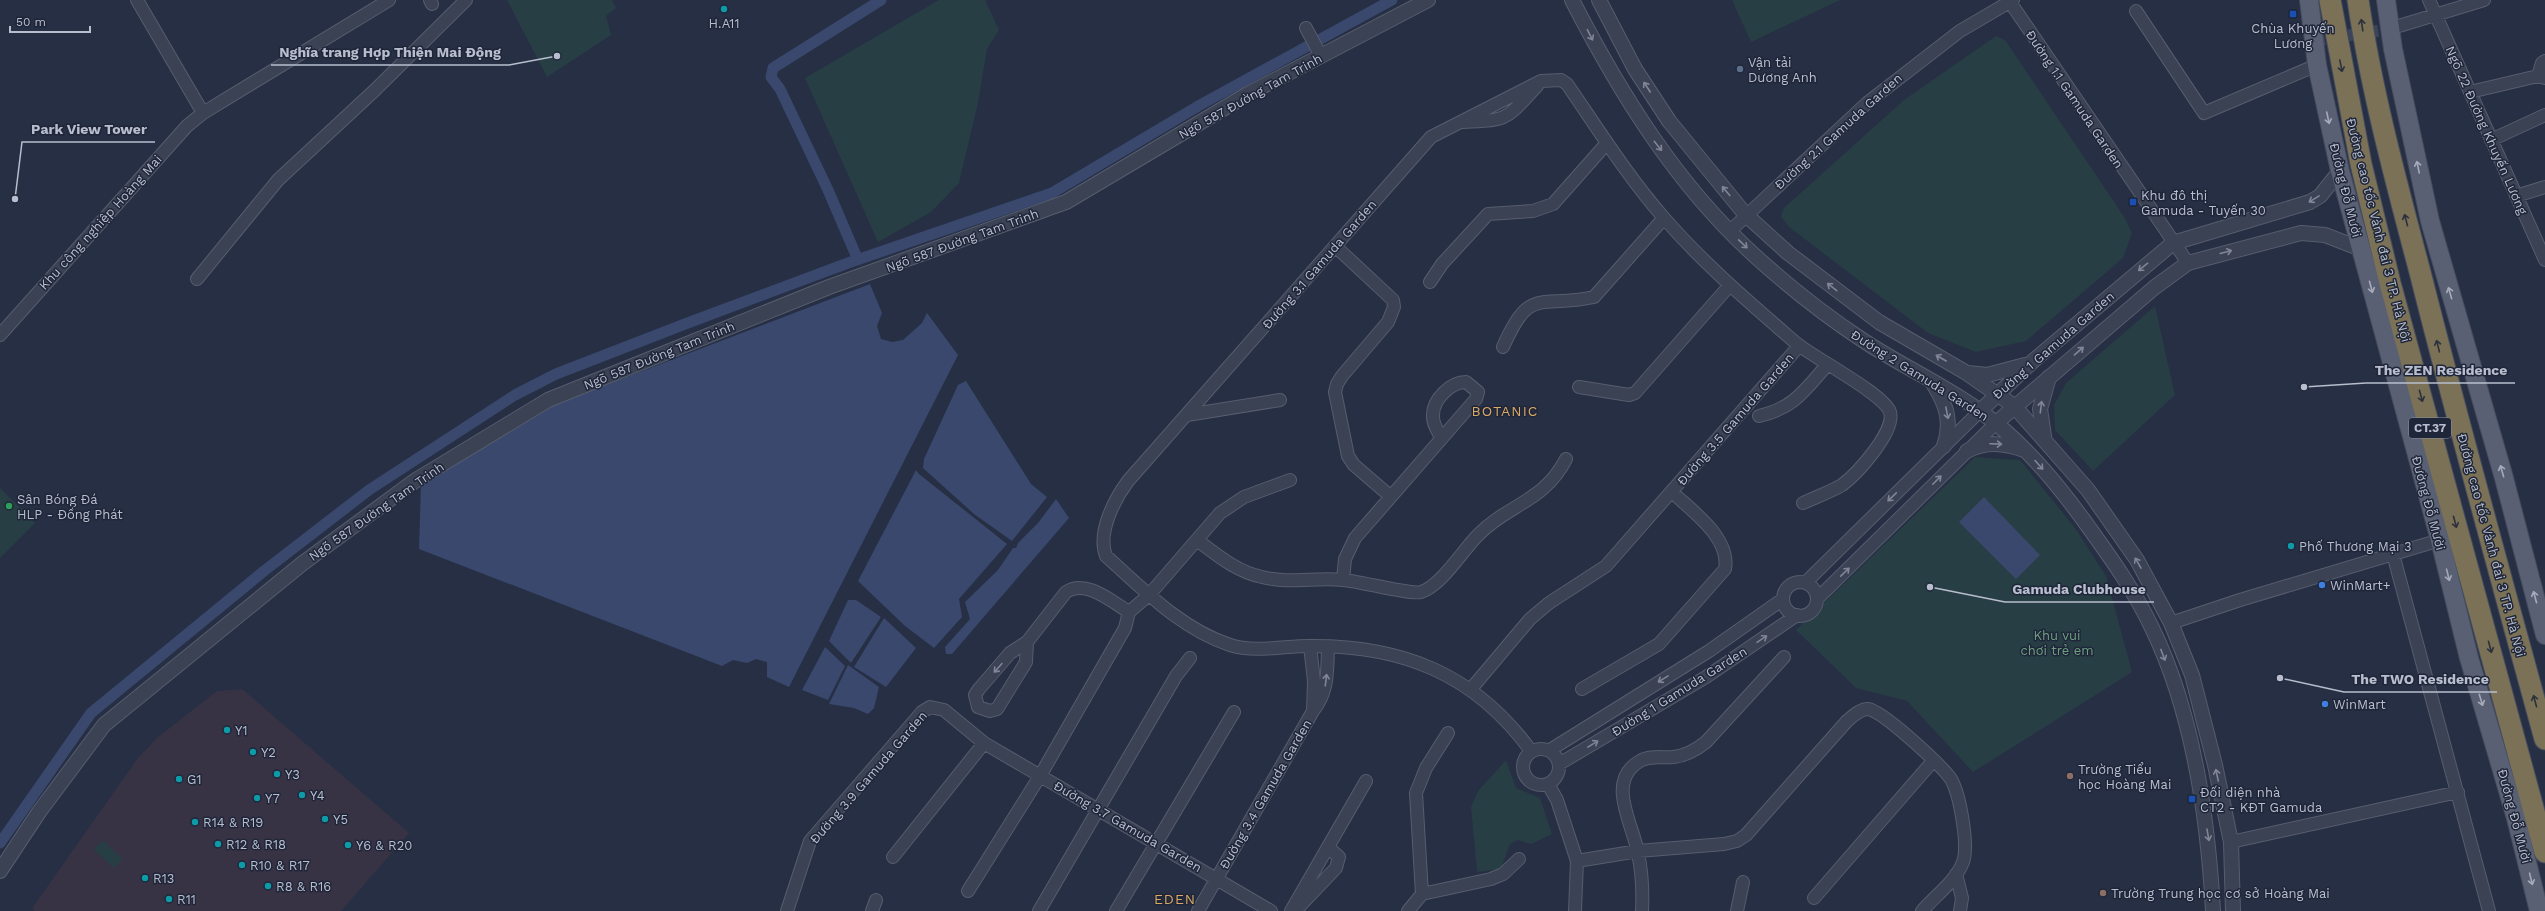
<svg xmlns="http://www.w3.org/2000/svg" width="2545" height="911" viewBox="0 0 2545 911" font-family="'Work Sans',sans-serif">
<rect width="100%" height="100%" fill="#262f44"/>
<path fill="#383344" d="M242,689L409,833L341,911H34L33,907L138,758L158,737L217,691Z"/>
<path fill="#283e45" d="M507,0H612L616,8L606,16L611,35L547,77Z
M939,0H985L999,30L987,49L978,103L959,183L931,212L878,242L805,78Z
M1732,0H1840L1751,42Z
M1996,36L2005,40L2125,218L2132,233L2123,258L2026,341L1976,352L1928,333L1789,227L1781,217L1784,208L1904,100Z
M2155,306L2175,395L2093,471L2055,430L2054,405L2066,383Z
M1975,457L2020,460L2075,528L2106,576L2132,672L1973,772L1907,701L1856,688L1796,630Z
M0,488L35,523L0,558Z
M1506,760L1516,788L1540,798L1552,834L1531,844L1518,840L1510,844L1501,869L1477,872L1471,807L1478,791Z
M102,840L123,859L114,868L94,850Z"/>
<path fill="#39486c" d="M870,284L882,313L877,326L881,339L892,342L903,340L922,323L927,313L958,355L789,687L767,677V662L756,659L747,663L733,660L722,666L419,549L421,484L543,409Z
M966,381L1031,484L1047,497L1012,541L974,514L923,468L924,459L958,385Z
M916,470L919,474L1007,544L959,599L962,617L934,648L905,626L858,581Z
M1984,497L2040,555L2016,579L1959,522Z
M1056,499L1069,518L952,654H946L945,647L970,619L965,602L998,570L1013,548H1016L1018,543L1038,523Z
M848,600H856L881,617L851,663L829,641Z
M884,618L916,648L886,687L854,667Z
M825,647L845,666L828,700L802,690Z
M848,665L879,687L874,708L868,714L854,708L829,704Z"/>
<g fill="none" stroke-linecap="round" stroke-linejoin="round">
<path stroke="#39486c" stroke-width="11" d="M858,260L828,190L780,89L771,77L773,68L881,0
M0,843L91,713L264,571L369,490L515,395L556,374L685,324L848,263L1052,193L1200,105L1392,0"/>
<path stroke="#3c4459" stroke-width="12" stroke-dasharray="12 6" stroke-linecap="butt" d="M2313,41L2389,29"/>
<g stroke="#565d6e" stroke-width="14">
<path id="minor" d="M137,0L203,113
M430,0L432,4
M2429,0L2545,260
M2010,2L2188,263
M2136,11L2204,113L2317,65
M1306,28L1321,56
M2389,29L2484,0
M2538,76L2542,63L2545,61
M2470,92L2538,76L2545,78
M1463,122C1510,120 1505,120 1537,86
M2491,140L2545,115
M2516,196L2545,187
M1730,231L1867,103L1960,31L2013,0
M1335,246L1393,300L1394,307L1388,322L1342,376L1337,384L1335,392L1348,456L1354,465L1390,496
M197,279L278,180L375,90L466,0
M1430,282L1442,264L1488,214L1533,211L1553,204L1607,143
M0,335L187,126L203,113L389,0
M1503,347C1530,285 1539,309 1594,297L1664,218
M1579,387L1629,395L1635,393L1730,285
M1187,415L1280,400
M1759,416C1794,408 1804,391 1827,365
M1197,540C1217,555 1237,572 1262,577C1289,584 1316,577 1343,580C1359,581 1410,595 1421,592C1441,586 1463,550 1478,535C1508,504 1544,502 1566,459
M2393,554L2489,911
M1343,580L1345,559L1355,538L1476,399L1478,392L1466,382C1451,382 1433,399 1433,415C1432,423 1438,431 1441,438
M1783 599a17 17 0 1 1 34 0a17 17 0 1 1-34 0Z
M1805,583L1980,411
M1817,599L1996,423
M2171,623L2240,600L2440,540
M1027,642L1026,662L997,709L990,711L978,707L975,695L979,689L1010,653L1027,642L1066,592C1086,579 1111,601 1129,612
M1310,646L1314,681L1313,711
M1471,689L1530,619L1549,603L1606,566L1799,346
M1582,689L1659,644L1725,569C1731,538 1692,511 1672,492
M1523 767a18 18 0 1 1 36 0a18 18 0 1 1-36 0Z
M1550,750L1709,651L1783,599
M1531,751C1475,674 1402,645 1309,646C1285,646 1254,653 1230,645C1181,629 1144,590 1106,556C1097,533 1114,500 1128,481L1431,137L1541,81L1561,80L1567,84C1598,129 1628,177 1664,218C1704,264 1750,303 1796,343C1814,358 1884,394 1890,412C1896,431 1857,474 1842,485C1830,492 1816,497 1803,503
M1559,764L1706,677L1797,615
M1548,784L1557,800L1577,861L1575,911
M2231,842L2458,792
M893,857L984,743
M1577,861L1638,851L1724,844L1737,841L1746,835L1847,721C1853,716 1860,709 1868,709C1883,711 1941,765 1951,779C1960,795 1969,845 1963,862C1956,881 1935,896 1922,911
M1956,874L1962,898L1960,911
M968,891L1040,776L1125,628L1129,612L1149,595L1220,513L1244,497L1290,480
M1422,894L1416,793L1426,768L1448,733
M1814,898L1933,761
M787,911L810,841L922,712L930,707L944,710L984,743L1271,911
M872,911L876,900
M1039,911L1176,676L1190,658
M1116,911L1234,712
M1198,911L1313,711C1329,690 1327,672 1328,647
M1291,911L1366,781
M1295,911L1336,868L1339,857L1328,847
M1408,911L1422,894L1491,879L1503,874L1519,859
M1642,911C1643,891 1642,872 1638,853C1633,824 1605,781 1640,761C1649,755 1663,758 1673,757C1686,756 1696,750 1706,742L1784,657
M1737,911L1743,882"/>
</g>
<g stroke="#565d6e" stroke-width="16">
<path id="tertiary" d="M1572,0C1620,93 1676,184 1754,255C1788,286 1826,316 1864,341C1903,367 1947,386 1984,414C2026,445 2060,487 2090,529C2113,561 2135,592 2152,628C2193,712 2208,818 2213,911
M1599,0L1635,69L1669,121L1745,214L1788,253L1879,322L1965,372L2014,406L2088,490L2137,560L2171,623L2192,675L2215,765L2231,842L2233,911
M1968,373L1987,375L2025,365
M1934,385C1947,406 1952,422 1944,446
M1980,411L2033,361L2173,243L2310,202L2320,196L2340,171
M1996,423L2155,287L2188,263L2301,233L2325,235L2361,249
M2044,436L2040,409L2049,377
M1967,451C1986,441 2004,443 2024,450
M0,871L39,812L104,725L303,563L416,480L548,400L829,287L1066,202L1248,94L1428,0"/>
</g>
<g stroke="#444b5d" stroke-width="20">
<path id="primary" d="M2309,0L2317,65L2340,171L2440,540L2469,658L2516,818L2539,911
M2386,0L2393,49L2430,221L2504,478L2545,635"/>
</g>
<g stroke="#454c5e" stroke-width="23">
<path id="motorway" d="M2330,0L2361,164L2390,283L2545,852
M2358,0C2372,94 2397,185 2421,276C2460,431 2503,585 2545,739"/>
</g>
<use href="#minor" stroke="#3b4254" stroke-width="12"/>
<use href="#tertiary" stroke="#3b4254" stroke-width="14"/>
<use href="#primary" stroke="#596074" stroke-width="18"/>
<use href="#motorway" stroke="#7a7157" stroke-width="21"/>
</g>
<defs><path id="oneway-shaft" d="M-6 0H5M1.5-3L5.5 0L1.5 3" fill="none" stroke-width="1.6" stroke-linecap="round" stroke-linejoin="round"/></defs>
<g stroke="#2d313e">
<use href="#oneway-shaft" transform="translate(2362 25) rotate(-98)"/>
<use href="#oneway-shaft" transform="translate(2341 66) rotate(79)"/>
<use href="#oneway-shaft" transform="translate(2406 220) rotate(-105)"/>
<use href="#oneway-shaft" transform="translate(2438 346) rotate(-104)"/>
<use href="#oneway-shaft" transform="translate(2421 396) rotate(75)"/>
<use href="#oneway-shaft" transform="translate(2455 522) rotate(75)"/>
<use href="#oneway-shaft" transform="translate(2490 647) rotate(75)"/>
<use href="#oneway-shaft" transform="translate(2535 701) rotate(-105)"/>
</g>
<g stroke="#808697">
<use href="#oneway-shaft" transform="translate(1590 35) rotate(63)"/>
<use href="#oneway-shaft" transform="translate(1647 87) rotate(-123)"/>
<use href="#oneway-shaft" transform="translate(1658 146) rotate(51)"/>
<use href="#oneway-shaft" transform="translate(1726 191) rotate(-130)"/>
<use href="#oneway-shaft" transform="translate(2314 199) rotate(149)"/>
<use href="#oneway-shaft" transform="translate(1743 244) rotate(44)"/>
<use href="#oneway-shaft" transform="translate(2226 252) rotate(-15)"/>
<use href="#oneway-shaft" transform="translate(2143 267) rotate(141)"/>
<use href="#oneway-shaft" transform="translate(1832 287) rotate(-142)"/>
<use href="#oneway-shaft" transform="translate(2079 351) rotate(-41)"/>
<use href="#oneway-shaft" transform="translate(1941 358) rotate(-150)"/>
<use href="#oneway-shaft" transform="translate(2041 407) rotate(-83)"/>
<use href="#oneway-shaft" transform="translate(1947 413) rotate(79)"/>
<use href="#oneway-shaft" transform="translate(1996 444) rotate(2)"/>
<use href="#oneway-shaft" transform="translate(2039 465) rotate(48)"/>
<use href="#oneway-shaft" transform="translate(1937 480) rotate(-45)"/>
<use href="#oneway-shaft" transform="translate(1892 497) rotate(136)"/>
<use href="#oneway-shaft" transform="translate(2138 563) rotate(-120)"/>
<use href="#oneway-shaft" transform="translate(1845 572) rotate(-44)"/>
<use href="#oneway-shaft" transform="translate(1762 639) rotate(-34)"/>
<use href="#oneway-shaft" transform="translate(2163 655) rotate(69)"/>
<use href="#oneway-shaft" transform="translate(998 668) rotate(132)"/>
<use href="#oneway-shaft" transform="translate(1663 679) rotate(148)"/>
<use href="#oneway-shaft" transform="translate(1326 680) rotate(-83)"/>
<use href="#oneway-shaft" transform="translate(1593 744) rotate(-31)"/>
<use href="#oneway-shaft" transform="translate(2217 775) rotate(-102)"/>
<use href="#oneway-shaft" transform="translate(2208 835) rotate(80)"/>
</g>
<g stroke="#a5abbb">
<use href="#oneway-shaft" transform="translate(2328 118) rotate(78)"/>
<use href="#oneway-shaft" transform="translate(2418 167) rotate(-102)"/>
<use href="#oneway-shaft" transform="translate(2371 287) rotate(75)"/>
<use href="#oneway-shaft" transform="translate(2450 293) rotate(-106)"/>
<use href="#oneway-shaft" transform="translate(2502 471) rotate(-106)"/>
<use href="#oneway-shaft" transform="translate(2448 575) rotate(76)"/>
<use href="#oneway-shaft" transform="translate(2535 597) rotate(-105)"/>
<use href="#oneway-shaft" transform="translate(2481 700) rotate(73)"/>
<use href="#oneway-shaft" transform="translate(2531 879) rotate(76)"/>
</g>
<g fill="#0f9aa8" stroke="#1f2639" stroke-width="1.5">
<circle cx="724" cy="9" r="4"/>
<circle cx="2291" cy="546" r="4"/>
<circle cx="227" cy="730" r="4"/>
<circle cx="253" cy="752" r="4"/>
<circle cx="277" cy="774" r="4"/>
<circle cx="179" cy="779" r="4"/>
<circle cx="302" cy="795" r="4"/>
<circle cx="257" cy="798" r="4"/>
<circle cx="325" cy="819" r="4"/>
<circle cx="195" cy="822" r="4"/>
<circle cx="218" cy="844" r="4"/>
<circle cx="348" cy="845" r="4"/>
<circle cx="242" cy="865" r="4"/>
<circle cx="145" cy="878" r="4"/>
<circle cx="268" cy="886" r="4"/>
<circle cx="169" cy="899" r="4"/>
</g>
<g fill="#1a4fb4" stroke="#1f2639" stroke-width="1.5">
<rect x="2289" y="10" width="8" height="8" rx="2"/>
<rect x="2129" y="198" width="8" height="8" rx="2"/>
<rect x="2188" y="795" width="8" height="8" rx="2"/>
</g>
<circle fill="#5c6f8a" stroke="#1f2639" stroke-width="1.5" cx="1740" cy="69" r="4"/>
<circle fill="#2e9e5b" stroke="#1f2639" stroke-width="1.5" cx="9" cy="506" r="4"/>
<g fill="#3f7fe0" stroke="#1f2639" stroke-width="1.5">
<circle cx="2322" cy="585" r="4"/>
<circle cx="2325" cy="704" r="4"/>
</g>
<g fill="#8d6e63" stroke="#1f2639" stroke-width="1.5">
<circle cx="2070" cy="776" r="4"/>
<circle cx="2103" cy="893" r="4"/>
</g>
<g text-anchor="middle" stroke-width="3" stroke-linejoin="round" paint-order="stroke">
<rect fill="#1f2639" stroke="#8a90a1" stroke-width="1" x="2409" y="418" width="42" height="20" rx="3"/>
<g font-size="12" font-weight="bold" fill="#b8becd">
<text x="2430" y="432">CT.37</text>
</g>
<g font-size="13" fill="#b8becd" stroke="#1f2639" text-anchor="start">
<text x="724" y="28" text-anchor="middle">H.A11</text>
<text x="2293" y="33" text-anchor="middle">Chùa Khuyến<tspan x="2293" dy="15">Lương</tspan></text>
<text x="1748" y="67">Vận tải<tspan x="1748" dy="15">Dương Anh</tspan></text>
<text x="2141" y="200">Khu đô thị<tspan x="2141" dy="15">Gamuda - Tuyến 30</tspan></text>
<text x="17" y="504">Sân Bóng Đá<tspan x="17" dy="15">HLP - Đồng Phát</tspan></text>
<text x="2299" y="551">Phố Thương Mại 3</text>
<text x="2330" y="590">WinMart+</text>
<text x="2333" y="709">WinMart</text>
<text x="235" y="735">Y1</text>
<text x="261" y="757">Y2</text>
<text x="2078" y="774">Trường Tiểu<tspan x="2078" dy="15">học Hoàng Mai</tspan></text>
<text x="285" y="779">Y3</text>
<text x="187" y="784">G1</text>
<text x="2200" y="797">Đối diện nhà<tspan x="2200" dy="15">CT2 - KĐT Gamuda</tspan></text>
<text x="310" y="800">Y4</text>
<text x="265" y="803">Y7</text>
<text x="333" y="824">Y5</text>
<text x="203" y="827">R14 &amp; R19</text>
<text x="226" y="849">R12 &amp; R18</text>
<text x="356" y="850">Y6 &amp; R20</text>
<text x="250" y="870">R10 &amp; R17</text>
<text x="153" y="883">R13</text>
<text x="276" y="891">R8 &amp; R16</text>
<text x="2111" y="898">Trường Trung học cơ sở Hoàng Mai</text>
<text x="177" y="904">R11</text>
</g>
<g font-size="13" fill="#b8becd" stroke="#1f2639">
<text transform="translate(1250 96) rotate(-29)" y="5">Ngõ 587 Đường Tam Trinh</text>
<text transform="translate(2075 99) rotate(56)" y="5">Đường 1.1 Gamuda Garden</text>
<text transform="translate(2487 130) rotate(66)" y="5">Ngõ 22 Đường Khuyến Lương</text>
<text transform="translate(1838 131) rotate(-42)" y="5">Đường 2.1 Gamuda Garden</text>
<text transform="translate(2346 190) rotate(76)" y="5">Đường Đỗ Mười</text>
<text transform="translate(100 222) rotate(-48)" y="5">Khu công nghiệp Hoàng Mai</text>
<text transform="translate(2379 230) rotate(76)" y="5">Đường cao tốc Vành đai 3 TP. Hà Nội</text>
<text transform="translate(962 240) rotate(-20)" y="5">Ngõ 587 Đường Tam Trinh</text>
<text transform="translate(1319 264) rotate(-49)" y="5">Đường 3.1 Gamuda Garden</text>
<text transform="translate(2053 345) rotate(-41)" y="5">Đường 1 Gamuda Garden</text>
<text transform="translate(659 355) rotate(-22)" y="5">Ngõ 587 Đường Tam Trinh</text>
<text transform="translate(1920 375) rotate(32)" y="5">Đường 2 Gamuda Garden</text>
<text transform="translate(1735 419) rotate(-49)" y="5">Đường 3.5 Gamuda Garden</text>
<text transform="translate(2429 503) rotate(75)" y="5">Đường Đỗ Mười</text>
<text transform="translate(376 511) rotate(-35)" y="5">Ngõ 587 Đường Tam Trinh</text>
<text transform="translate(2492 545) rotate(75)" y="5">Đường cao tốc Vành đai 3 TP. Hà Nội</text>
<text transform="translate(1679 691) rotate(-32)" y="5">Đường 1 Gamuda Garden</text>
<text transform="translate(868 777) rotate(-49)" y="5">Đường 3.9 Gamuda Garden</text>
<text transform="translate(1265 794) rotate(-60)" y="5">Đường 3.4 Gamuda Garden</text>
<text transform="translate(2515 816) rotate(75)" y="5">Đường Đỗ Mười</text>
<text transform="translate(1128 826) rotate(30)" y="5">Đường 3.7 Gamuda Garden</text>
</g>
<g font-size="13" fill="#6e9f80" stroke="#1f2639">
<text x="2057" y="640">Khu vui<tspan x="2057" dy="15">chơi trẻ em</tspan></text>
</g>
<g font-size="14" letter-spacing="1" fill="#dba966" stroke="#1f2639">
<text x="1505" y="416">BOTANIC</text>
<text x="1175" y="904">EDEN</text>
</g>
</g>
<path fill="none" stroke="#b8becd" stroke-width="1.5" d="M557 56L509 65H271M15 199L22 142H155M2304 387L2366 383H2515M1930 587L2005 602H2154M2280 678L2344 692H2497"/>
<g fill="#b8becd" stroke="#1f2639" stroke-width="1.5">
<circle cx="557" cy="56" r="4"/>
<circle cx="15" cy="199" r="4"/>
<circle cx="2304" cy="387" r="4"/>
<circle cx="1930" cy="587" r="4"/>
<circle cx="2280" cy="678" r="4"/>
</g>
<g font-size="14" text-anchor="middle" font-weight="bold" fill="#b8becd" stroke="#1f2639" stroke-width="3" stroke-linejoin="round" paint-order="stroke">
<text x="390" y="57">Nghĩa trang Hợp Thiện Mai Động</text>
<text x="89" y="134">Park View Tower</text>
<text x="2441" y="375">The ZEN Residence</text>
<text x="2079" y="594">Gamuda Clubhouse</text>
<text x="2420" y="684">The TWO Residence</text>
</g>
<path d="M10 26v6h80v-6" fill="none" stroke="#b8becd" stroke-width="2"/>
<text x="16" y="26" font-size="12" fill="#b8becd" stroke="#1f2639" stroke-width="3" paint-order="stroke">50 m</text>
</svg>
